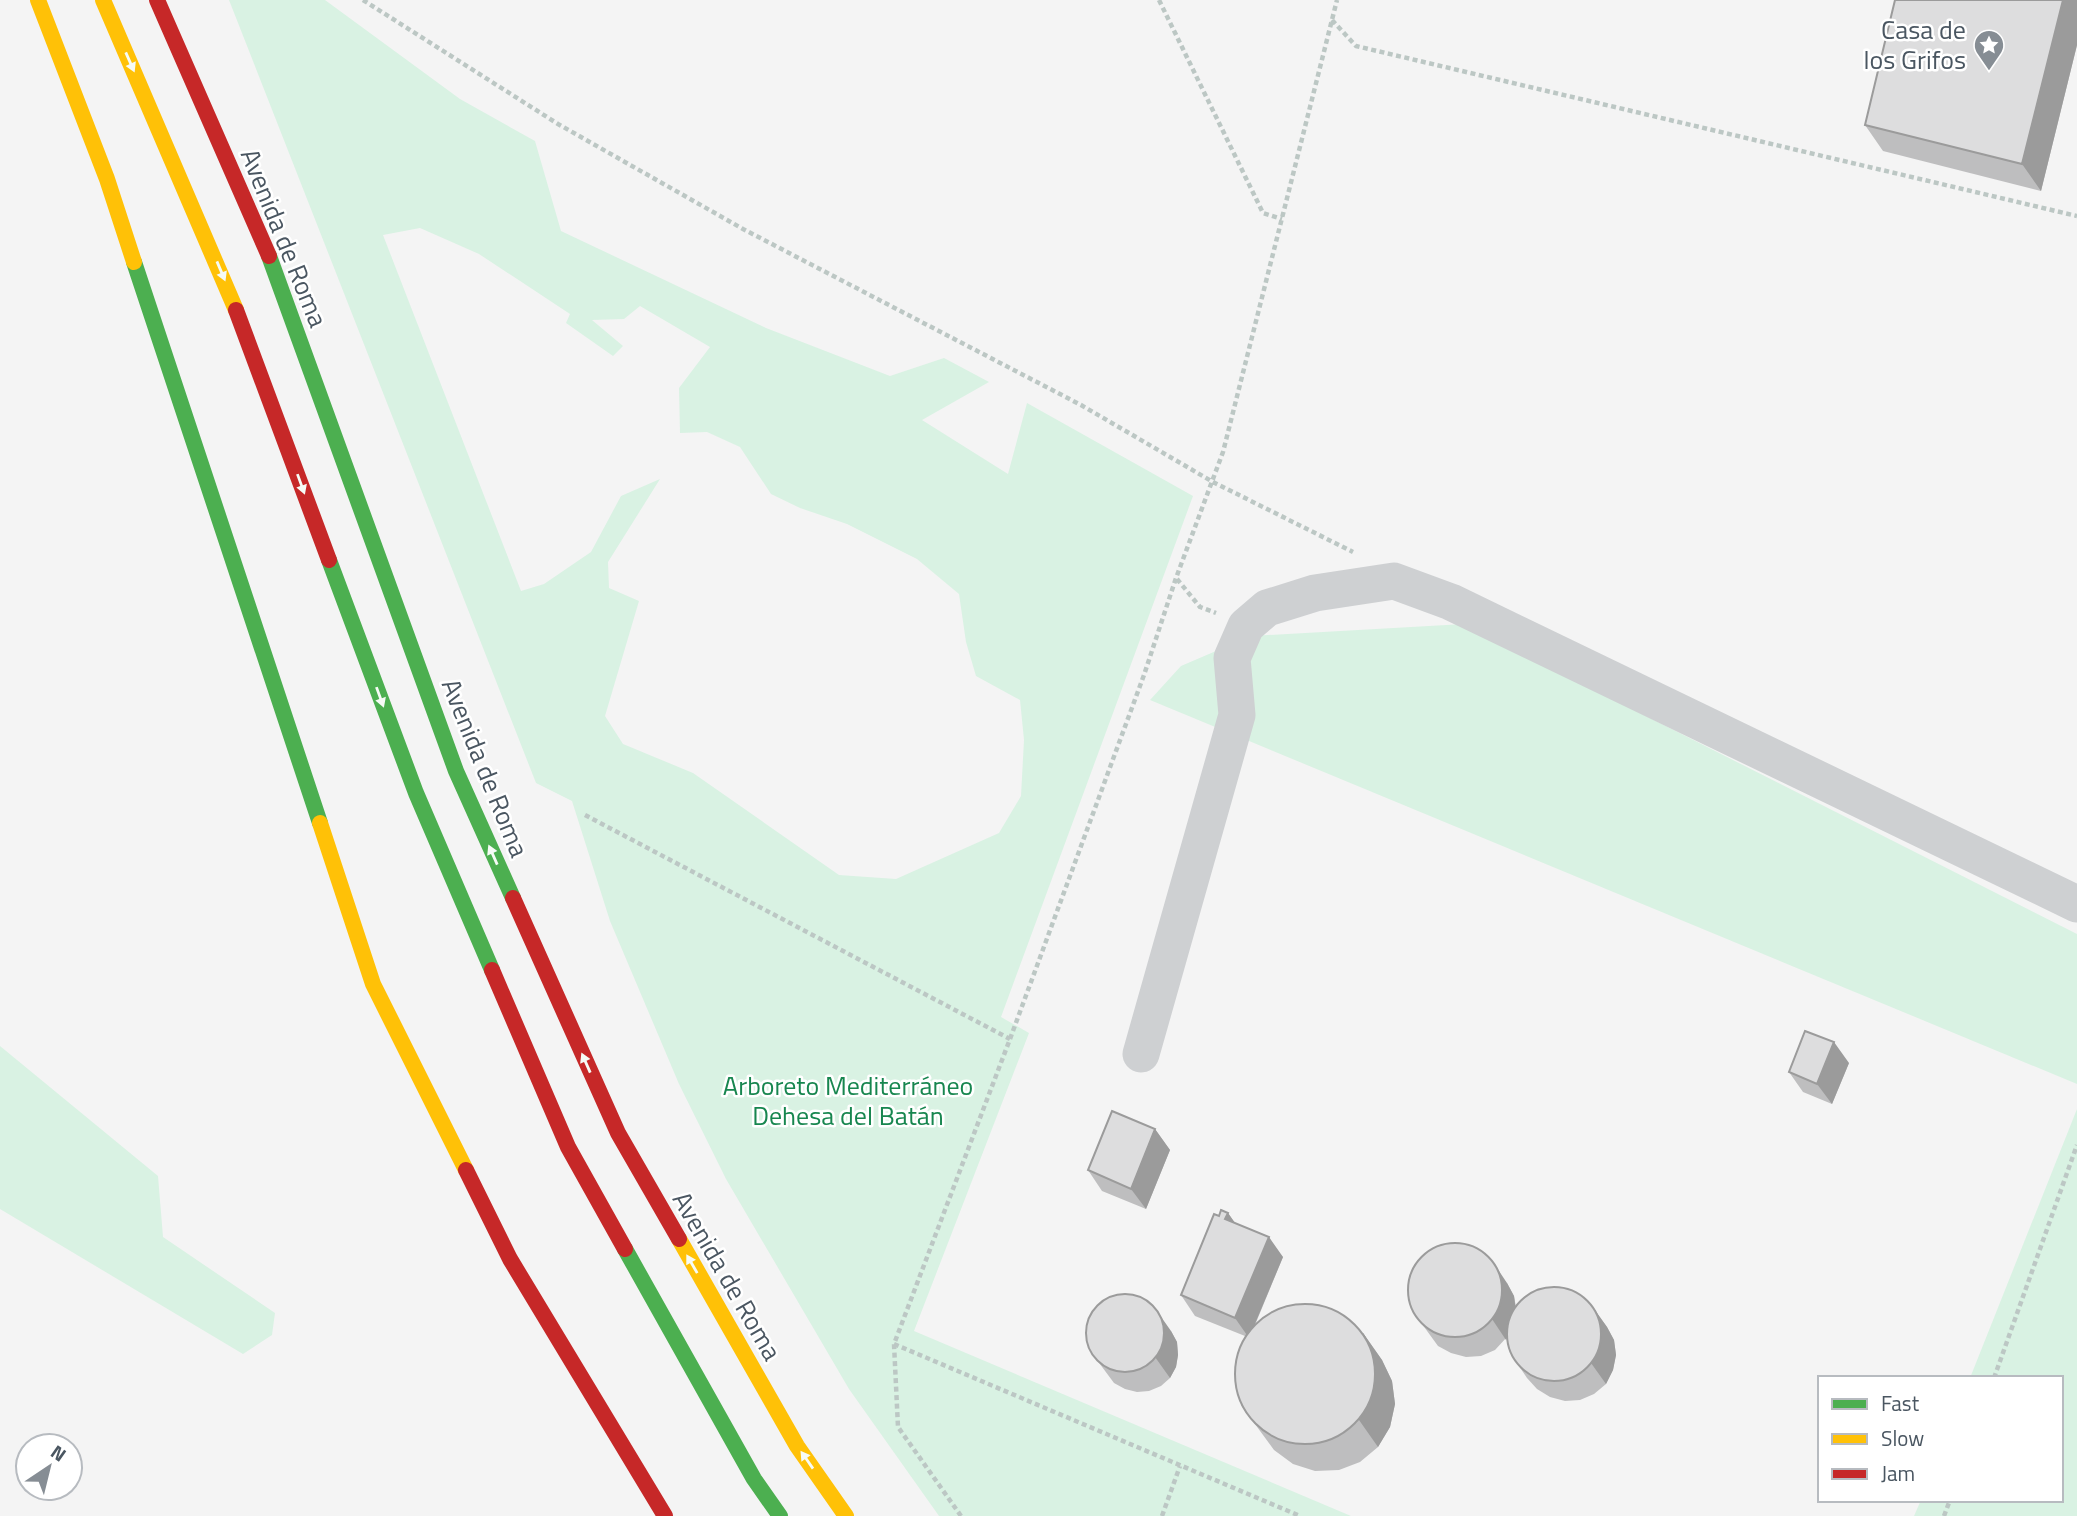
<svg xmlns="http://www.w3.org/2000/svg" width="2077" height="1516" viewBox="0 0 2077 1516" font-family="'Titillium Web',sans-serif">
<rect width="100%" height="100%" fill="#f4f4f4"/>
<path fill="#d9f2e3" fill-rule="evenodd" d="M229,0H325L460,99L535,141L561,231L766,328L890,376L944,358L989,382L922,420L1008,474L1027,403L1193,496L1001,1017L1029,1033L914,1331L1351,1516H939L849,1389L726,1179L679,1084L610,921L572,801L536,783ZM420,228L479,254L570,314L566,323L613,356L623,346L592,320L624,319L640,306L710,347L679,388L680,433L707,432L740,447L771,494L800,508L847,524L917,559L959,594L966,642L976,676L1020,700L1024,740L1021,796L999,833L896,879L839,875L693,773L623,744L605,716L639,601L609,588L608,562L660,479L621,496L591,552L544,584L521,591L383,235Z
M1464,624L2077,934V1084L1150,700L1181,666L1251,636Z
M0,1046L158,1176L163,1237L275,1313L272,1335L243,1354L0,1209Z
M2077,1109V1516H1914L1921,1500H2061V1378H1970Z"/>
<g fill="none" stroke-linecap="round" stroke-linejoin="round">
<path stroke="#bcc7c4" stroke-width="4.5" stroke-dasharray="5 3.5" stroke-linecap="butt" d="M363,0L558,124L743,229L1081,405L1213,482L1353,552
M1159,0L1263,213L1282,219
M1332,20L1356,46L2077,216
M1177,579L1200,607L1216,613
M585,815L1010,1039
M894,1344L1300,1516
M1994,1378L2077,1145
M961,1516L898,1427L894,1344L1010,1039L1144,675L1176,578L1223,452L1337,0
M1162,1516L1180,1466
M1944,1516L1950,1500"/>
<path stroke="#ced0d2" stroke-width="37" d="M1141,1054L1237,715L1232,658L1246,626L1267,608L1315,593L1394,581L1451,602L2077,904"/>
<path stroke="#4caf50" stroke-width="16" d="M269,256L456,771L513,898
M134,262L320,823
M329,560L416,793L492,970
M625,1249L754,1479L780,1516"/>
<path stroke="#ffc107" stroke-width="16" d="M38,0L107,179L134,262
M103,0L236,310
M320,823L373,984L466,1170
M679,1239L797,1446L846,1516"/>
<path stroke="#c62828" stroke-width="16" d="M157,0L269,256
M236,310L329,560
M513,898L618,1133L679,1239
M492,970L568,1147L625,1249
M466,1170L510,1259L665,1516"/>
</g>
<path fill="#bebebf" d="M2077,0V45L2041,191L1883,151L1865,125Z
M1849,1063L1832,1104L1803,1092L1789,1072Z
M1155,1129L1170,1150L1146,1209L1102,1191L1088,1170Z
M1228,1213L1235,1223L1283,1257L1255,1325L1363,1333L1382,1360L1392,1381L1395,1404L1390,1427L1378,1447L1360,1462L1339,1470L1315,1471L1293,1464L1274,1450L1241,1405L1245,1336L1195,1316L1181,1295Z
M1507,1283L1514,1296L1516,1307L1592,1306L1607,1327L1614,1340L1616,1355L1613,1370L1606,1384L1594,1394L1580,1400L1565,1401L1550,1397L1537,1389L1527,1378L1513,1357L1507,1337L1495,1350L1481,1356L1466,1357L1451,1353L1438,1346L1414,1313Z
M1171,1331L1177,1342L1178,1355L1176,1367L1170,1378L1161,1386L1149,1391L1137,1392L1125,1389L1114,1383L1091,1352Z"/>
<path fill="#9b9b9b" d="M2063,0H2077V45L2041,191L2022,164Z
M1834,1042L1849,1063L1832,1104L1817,1084Z
M1155,1129L1170,1150L1146,1209L1131,1189Z
M1228,1213L1242,1233L1225,1219Z
M1269,1237L1283,1257L1249,1338L1235,1318Z
M1493,1262L1507,1283L1514,1296L1516,1311L1513,1326L1506,1340L1492,1319Z
M1592,1306L1607,1327L1614,1340L1616,1355L1613,1370L1606,1384L1591,1363Z
M1157,1311L1171,1331L1177,1342L1178,1355L1176,1367L1170,1378L1155,1357Z
M1363,1333L1382,1360L1392,1381L1395,1404L1390,1427L1378,1447L1359,1420Z"/>
<path fill="#ddddde" stroke="#9b9b9b" stroke-width="2" d="M1895,0H2063L2022,164L1865,125Z
M1805,1031L1834,1042L1817,1084L1789,1072Z
M1112,1111L1155,1129L1131,1189L1088,1170Z
M1221,1210L1228,1213L1225,1219L1269,1237L1235,1318L1181,1295L1214,1214L1219,1216Z
M1408 1290a47 47 0 1 1 94 0a47 47 0 1 1-94 0Z
M1507 1334a47 47 0 1 1 94 0a47 47 0 1 1-94 0Z
M1086 1333a39 39 0 1 1 78 0a39 39 0 1 1-78 0Z
M1235 1374a70 70 0 1 1 140 0a70 70 0 1 1-140 0Z"/>
<defs><path id="oneway-solid" d="M-6-.8H1V-3.2L6.5 0L1 3.2V.8H-6Z" transform="scale(1.75)"/></defs>
<g fill="#f6fbf6">
<use href="#oneway-solid" transform="translate(130 62) rotate(66)"/>
<use href="#oneway-solid" transform="translate(221 271) rotate(67)"/>
<use href="#oneway-solid" transform="translate(301 484) rotate(70)"/>
<use href="#oneway-solid" transform="translate(380 697) rotate(70)"/>
<use href="#oneway-solid" transform="translate(493 855) rotate(-114)"/>
<use href="#oneway-solid" transform="translate(586 1063) rotate(-114)"/>
<use href="#oneway-solid" transform="translate(692 1264) rotate(-120)"/>
<use href="#oneway-solid" transform="translate(807 1460) rotate(-125)"/>
</g>
<defs>
<g id="sight-pin" transform="scale(1.575)"><path d="M0 17L-7.5 6A9.5 9.5 0 1 1 7.5 6Z" fill="#868d94" stroke="#fff"/><path d="M0-6L1.8-2.2L6-1.7L2.9 1.2L3.7 5.4L0 3.3L-3.7 5.4L-2.9 1.2L-6-1.7L-1.8-2.2Z" fill="#fff"/></g>
</defs>
<g fill-rule="evenodd">
<use href="#sight-pin" x="1989" y="45"/>
</g>
<g text-anchor="middle" stroke-width="5" stroke-linejoin="round" paint-order="stroke">
<g font-size="26" fill="#4a5661" stroke="#fff" text-anchor="end">
<text x="1966" y="39">Casa de<tspan x="1966" dy="30">los Grifos</tspan></text>
</g>
<g font-size="26" fill="#4a5661" stroke="#fff">
<text transform="translate(284 238) rotate(68)" y="9">Avenida de Roma</text>
<text transform="translate(485 768) rotate(68)" y="9">Avenida de Roma</text>
<text transform="translate(727 1276) rotate(60)" y="9">Avenida de Roma</text>
</g>
<g font-size="26" fill="#17864f" stroke="#fff">
<text x="848" y="1095">Arboreto Mediterráneo<tspan x="848" dy="30">Dehesa del Batán</tspan></text>
</g>
</g>
<rect x="1818" y="1376" width="245" height="126" fill="#ffffff" stroke="#b7bbc0" stroke-width="2"/>
<rect x="1832" y="1399" width="35" height="10" fill="#4caf50" stroke="#b7bbc0" stroke-width="2"/>
<text x="1881" y="1411" font-size="21" fill="#4a5661">Fast</text>
<rect x="1832" y="1434" width="35" height="10" fill="#ffc107" stroke="#b7bbc0" stroke-width="2"/>
<text x="1881" y="1446" font-size="21" fill="#4a5661">Slow</text>
<rect x="1832" y="1469" width="35" height="10" fill="#c62828" stroke="#b7bbc0" stroke-width="2"/>
<text x="1881" y="1481" font-size="21" fill="#4a5661">Jam</text>
<g transform="translate(49 1467) rotate(35)"><circle r="33" fill="#ffffff" stroke="#b7bbc0" stroke-width="2"/>
<path d="M0-5L12 26L0 18L-12 26Z" fill="#868d94"/>
<text y="-10" font-size="19" font-weight="bold" text-anchor="middle" fill="#4a5661">N</text>
</g>
</svg>
